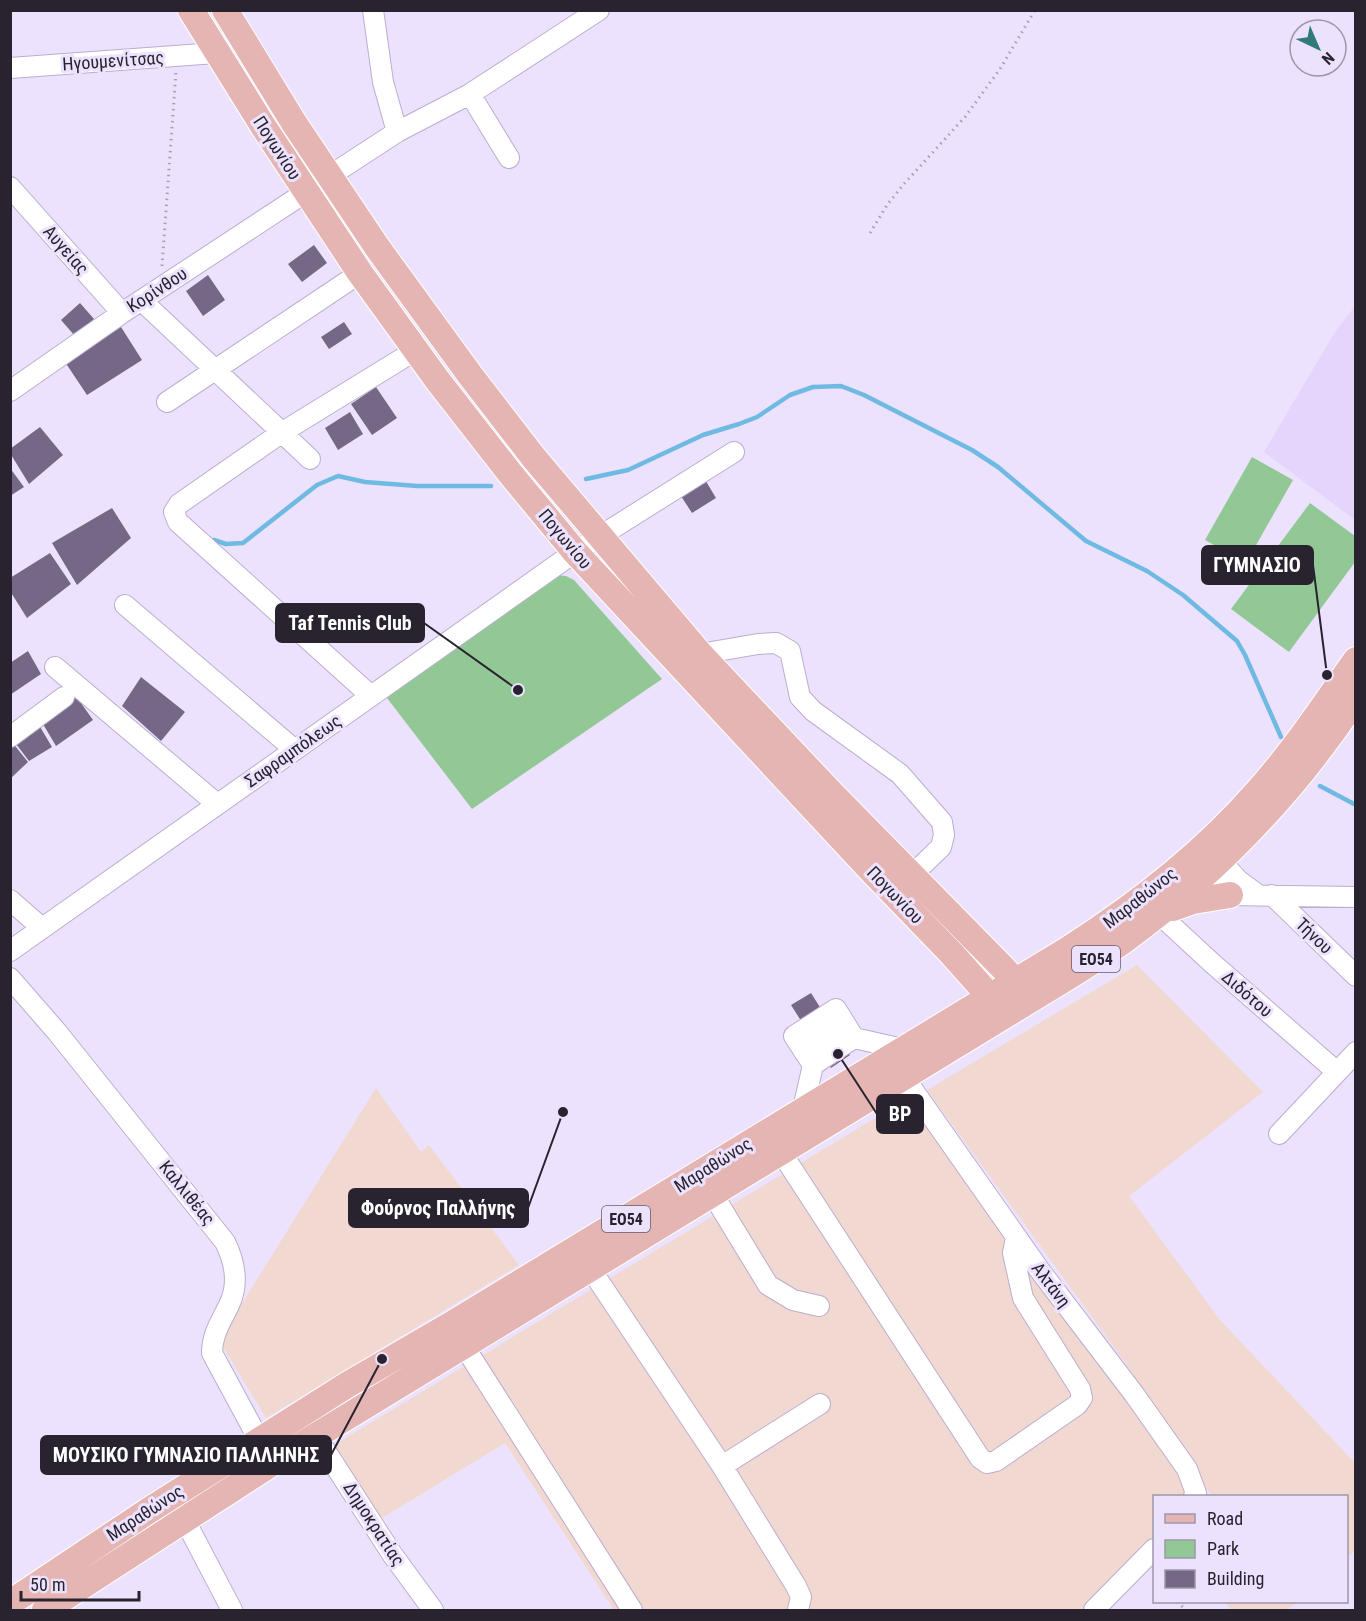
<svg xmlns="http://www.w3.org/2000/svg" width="1366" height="1621" viewBox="0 0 1366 1621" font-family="'Roboto Condensed',sans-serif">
<rect width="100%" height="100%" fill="#ede2fd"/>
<path fill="#e5d4fc" d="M1355,306V520L1264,452L1335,332Z"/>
<path fill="#f1d8d0" d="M1137,965L1263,1092L1129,1196L1220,1320L1355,1463V1550L1347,1558L1346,1496H1212L1129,1368L927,1090Z
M376,1088L421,1152L429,1145L519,1265L266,1418L223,1347L225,1331Z
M900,1103L923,1111L1182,1473L1186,1496H1154V1539L1080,1610H614L505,1443L382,1518L336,1451L334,1445Z
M1224,1602H1297L1287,1610H1232Z"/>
<path fill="#92c895" d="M1252,457L1293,480L1246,563L1205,540Z
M1310,503L1355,536V562L1289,652L1231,609Z
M555,575L566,576L574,580L662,679L472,809L384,694Z"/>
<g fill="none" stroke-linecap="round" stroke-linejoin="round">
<path stroke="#6ebae2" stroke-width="4.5" d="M586,479L628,470L703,435L739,424L757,417L790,395L813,387L841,386L864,395L972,450L998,467L1086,541L1147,571L1183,595L1237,641L1245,655L1281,737
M214,540L226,544L243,543L317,485L338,476L365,482L417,486H491
M1320,786L1356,805"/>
</g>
<path fill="#756886" d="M314,245L327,263L302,282L288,264Z
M208,275L225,300L203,316L186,291Z
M80,303L94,319L75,336L61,320Z
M344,322L352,334L329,349L321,337Z
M121,327L142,360L87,395L65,362Z
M376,387L397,418L372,435L351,404Z
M350,412L363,434L338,450L325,428Z
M40,427L63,455L29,484L10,453V449Z
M10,468L24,487L10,496Z
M704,478L716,498L692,513L679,493Z
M112,508L131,538L77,585L52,543Z
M50,553L71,584L27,618L10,591V578Z
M28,651L41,674L10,695V663Z
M141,677L185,712L161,741L122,706Z
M76,696L93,720L56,746L40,719Z
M36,720L52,747L29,761L13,740Z
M12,742L28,762L10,779V744Z
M811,993L850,1055L831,1068L791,1005Z"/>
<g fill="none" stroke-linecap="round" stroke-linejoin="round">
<g stroke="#bbadce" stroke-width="22">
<path id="minor" d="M373,10L383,82L397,132
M10,68L216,53
M470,94L509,158
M328,177L397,132L470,94L599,10
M10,187L122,313
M142,301L310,459
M10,391L122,313L306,192
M167,402L360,273
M125,605L295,750
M700,654L758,644L776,643L790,651L800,697L813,711L900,774L942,822L944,835L941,847L912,875
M55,667L217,804
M371,696L178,522L174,512L179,504L281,433L416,350
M10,737L64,697
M1212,851L1238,880L1257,894
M1198,863L1230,895L1356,897
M1272,895L1356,976
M10,900L42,928
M1159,914L1212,963L1337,1072
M10,951L575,552L734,452
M10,978L57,1032L225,1242C235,1262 239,1285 229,1305C221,1322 212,1334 212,1353L259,1440
M804,1052L845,1025
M813,1065L854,1038L903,1049
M904,1077L1041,1272L1134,1394L1187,1469L1196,1493L1194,1496
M803,1109L813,1065L794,1036L836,1009L854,1038
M1279,1134L1356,1052
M781,1152L980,1458L987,1463L996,1461L1077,1405L1082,1398L1080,1389L1023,1298L1013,1253L1016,1237
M712,1193L768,1285L793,1300L819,1306
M590,1268L722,1466L796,1586L801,1597L798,1610
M464,1346L632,1610
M316,1436L392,1554L433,1610
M722,1466L820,1404
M179,1509L232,1610
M1094,1610L1154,1549"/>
</g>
<g stroke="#fff" stroke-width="28">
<path id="major" d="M191,10L263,126L360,273L438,381L509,472L575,552L868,867L952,954L1001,1009
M225,10L294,123L377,247L470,375L534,458L700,654L833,795L1005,970L1026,995
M1173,908L1193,901L1230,895
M10,1603L148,1511L347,1385L452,1324L1067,950C1136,906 1203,854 1257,792C1294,751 1324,705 1356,660
M45,1610L283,1456L1030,1000C1061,981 1093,962 1123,941C1215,874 1293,794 1356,698"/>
</g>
<path stroke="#a79fb4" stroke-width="3" stroke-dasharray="1.5 4.5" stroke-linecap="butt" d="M870,233L887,205L903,185L965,117L1000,69L1035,10
M162,266L176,72
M1177,1602L1186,1610"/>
<use href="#minor" stroke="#fff" stroke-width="20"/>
<use href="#major" stroke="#e4b5b3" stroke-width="26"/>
</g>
<g text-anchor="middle" stroke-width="6" stroke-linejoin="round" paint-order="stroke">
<g fill="#ede2fd" stroke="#635c6d" stroke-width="1.5">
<rect x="1072" y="946" width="48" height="26" rx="4.5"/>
<rect x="602" y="1206" width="48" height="26" rx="4.5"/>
</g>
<g font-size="16" font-weight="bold" fill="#28232f">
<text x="1096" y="965">ΕΟ54</text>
<text x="626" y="1225">ΕΟ54</text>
</g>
<g font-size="18" fill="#28232f" stroke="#ede2fd">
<text transform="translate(113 61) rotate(-4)" y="6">Ηγουμενίτσας</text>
<text transform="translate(277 148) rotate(57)" y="6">Πογωνίου</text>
<text transform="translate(66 250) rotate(49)" y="6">Αυγείας</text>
<text transform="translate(157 290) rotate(-33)" y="6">Κορίνθου</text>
<text transform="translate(565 539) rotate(50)" y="6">Πογωνίου</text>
<text transform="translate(293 751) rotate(-35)" y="6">Σαφραμπόλεως</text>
<text transform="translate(895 895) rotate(46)" y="6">Πογωνίου</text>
<text transform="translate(1140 898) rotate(-38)" y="6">Μαραθώνος</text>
<text transform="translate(1314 936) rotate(44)" y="6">Τήνου</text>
<text transform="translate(1247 994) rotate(41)" y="6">Διδότου</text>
<text transform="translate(713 1165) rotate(-32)" y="6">Μαραθώνος</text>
<text transform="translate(187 1193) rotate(51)" y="6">Καλλιθέας</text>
<text transform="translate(1051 1285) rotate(53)" y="6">Αλτάνη</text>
<text transform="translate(145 1513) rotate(-33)" y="6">Μαραθώνος</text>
<text transform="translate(374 1524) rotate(57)" y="6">Δημοκρατίας</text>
</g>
</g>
<path fill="none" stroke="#28232f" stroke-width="2" d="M1327 675L1313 565M518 690L424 623M838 1054L877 1114M563 1112L528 1208M382 1359L331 1455"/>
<g fill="#28232f" stroke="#ede2fd" stroke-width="2">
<circle cx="1327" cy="675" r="6"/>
<circle cx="518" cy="690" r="6"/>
<circle cx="838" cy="1054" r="6"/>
<circle cx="563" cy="1112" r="6"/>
<circle cx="382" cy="1359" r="6"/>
</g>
<g fill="#28232f" stroke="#28232f" stroke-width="2">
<rect x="1202" y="546" width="111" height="38" rx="6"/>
<rect x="276" y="604" width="148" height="38" rx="6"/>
<rect x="877" y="1095" width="46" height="38" rx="6"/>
<rect x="349" y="1189" width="179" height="38" rx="6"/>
<rect x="41" y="1436" width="290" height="38" rx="6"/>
</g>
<g font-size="20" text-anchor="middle" font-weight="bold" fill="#fff">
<text x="1257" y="572">ΓΥΜΝΑΣΙΟ</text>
<text x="350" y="630">Taf Tennis Club</text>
<text x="900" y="1121">BP</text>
<text x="438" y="1215">Φούρνος Παλλήνης</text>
<text x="186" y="1462">ΜΟΥΣΙΚΟ ΓΥΜΝΑΣΙΟ ΠΑΛΛΗΝΗΣ</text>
</g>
<rect width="1366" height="1621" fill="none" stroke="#28232f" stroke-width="24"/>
<rect x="1153" y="1495" width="195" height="108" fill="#ede2fd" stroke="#9e96ab" stroke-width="1.5"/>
<rect x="1165" y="1514" width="30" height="9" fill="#e4b5b3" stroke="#9e96ab" stroke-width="1.5"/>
<text x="1207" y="1525" font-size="18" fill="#28232f">Road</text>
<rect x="1165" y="1540" width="30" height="18" fill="#92c895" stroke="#9e96ab" stroke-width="1.5"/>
<text x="1207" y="1555" font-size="18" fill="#28232f">Park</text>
<rect x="1165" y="1570" width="30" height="18" fill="#756886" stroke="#9e96ab" stroke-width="1.5"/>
<text x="1207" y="1585" font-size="18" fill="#28232f">Building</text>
<g transform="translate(1318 48) rotate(136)"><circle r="28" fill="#ede2fd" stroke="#9e96ab" stroke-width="1.5"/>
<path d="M0-4.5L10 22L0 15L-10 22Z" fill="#307a7c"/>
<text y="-9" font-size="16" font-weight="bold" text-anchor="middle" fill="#28232f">N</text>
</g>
<path d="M21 1591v9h118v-9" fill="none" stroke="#28232f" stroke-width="3"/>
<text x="30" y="1591" font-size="18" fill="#28232f" stroke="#ede2fd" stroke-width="4.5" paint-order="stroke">50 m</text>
</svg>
